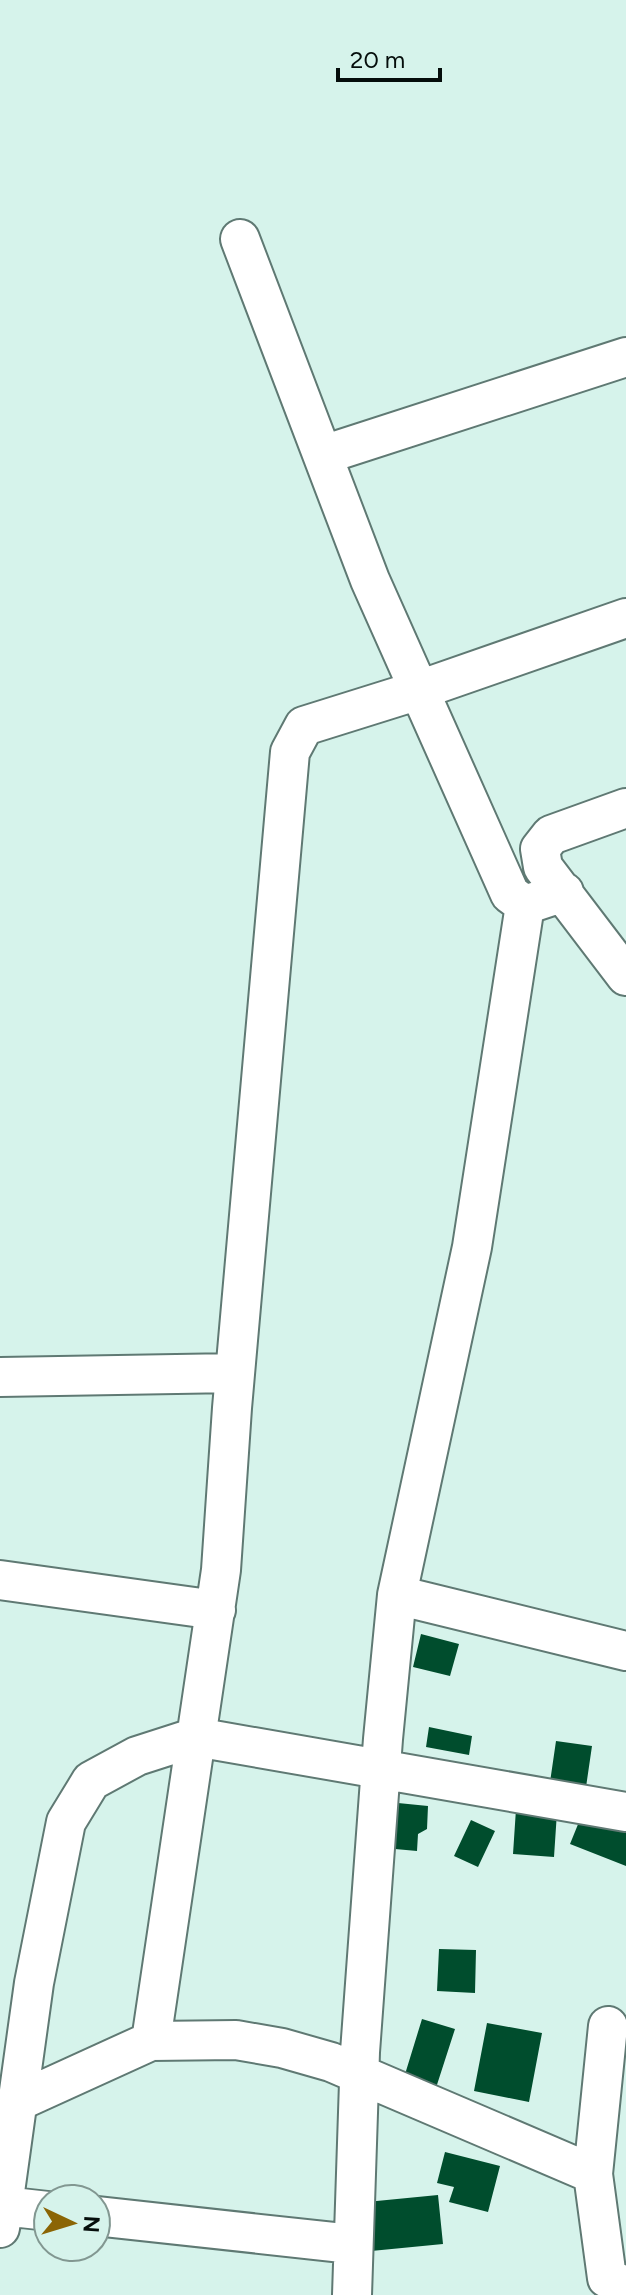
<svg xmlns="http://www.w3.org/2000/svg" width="626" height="2295" viewBox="0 0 626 2295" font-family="Figtree,sans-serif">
<rect width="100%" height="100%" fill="#d6f3eb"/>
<path fill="#004d2d" d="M421,1634L459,1644L450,1676L413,1667Z
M429,1727L472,1736L469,1755L426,1747Z
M556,1741L592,1746L585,1794L549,1789Z
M398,1803L428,1806L427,1829L418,1834L417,1851L384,1848L389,1818L397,1819Z
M516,1809L557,1812L554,1857L513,1854Z
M583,1812L626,1829V1866L570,1844Z
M471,1820L495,1831L478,1867L454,1856Z
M439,1949L476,1950L475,1993L437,1991Z
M422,2019L455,2029L434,2094L402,2084Z
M487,2023L542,2033L529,2102L474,2091Z
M445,2152L500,2166L488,2212L449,2202L454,2187L437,2183Z
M438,2195L443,2244L361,2252L356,2203Z"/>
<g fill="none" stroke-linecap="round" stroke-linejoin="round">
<g stroke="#5f7973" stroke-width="42">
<path id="minor" d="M240,239L370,580L510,894L525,905L564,892
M323,455L626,357
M626,808L551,835L540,849L543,867L626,976
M0,1377L235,1373
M0,1580L216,1610
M397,1595L626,1651
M151,2041L221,1570L232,1408L290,752L304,726L419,690L626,618
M17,2102L151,2041L236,2040L282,2048L331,2062L593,2174L607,2278L626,2286
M593,2174L608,2026
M3,2206L48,2211
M96,2216L352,2244
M0,2228L34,1983L66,1822L91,1781L137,1756L196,1737L626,1812
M352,2295L360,2052L383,1739L397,1595L472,1247L525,905"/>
</g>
<use href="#minor" stroke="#fff" stroke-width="38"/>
</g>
<g transform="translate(72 2223) rotate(94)"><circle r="38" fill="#d6f3eb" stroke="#829791" stroke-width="2"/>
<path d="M0-6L14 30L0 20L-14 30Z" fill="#8b6505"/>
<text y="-12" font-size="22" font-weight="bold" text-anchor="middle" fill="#050d0b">N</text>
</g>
<path d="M338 68v12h102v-12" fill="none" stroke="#050d0b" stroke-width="4"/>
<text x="350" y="68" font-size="24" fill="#050d0b" stroke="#d6f3eb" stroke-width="6" paint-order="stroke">20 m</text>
</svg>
